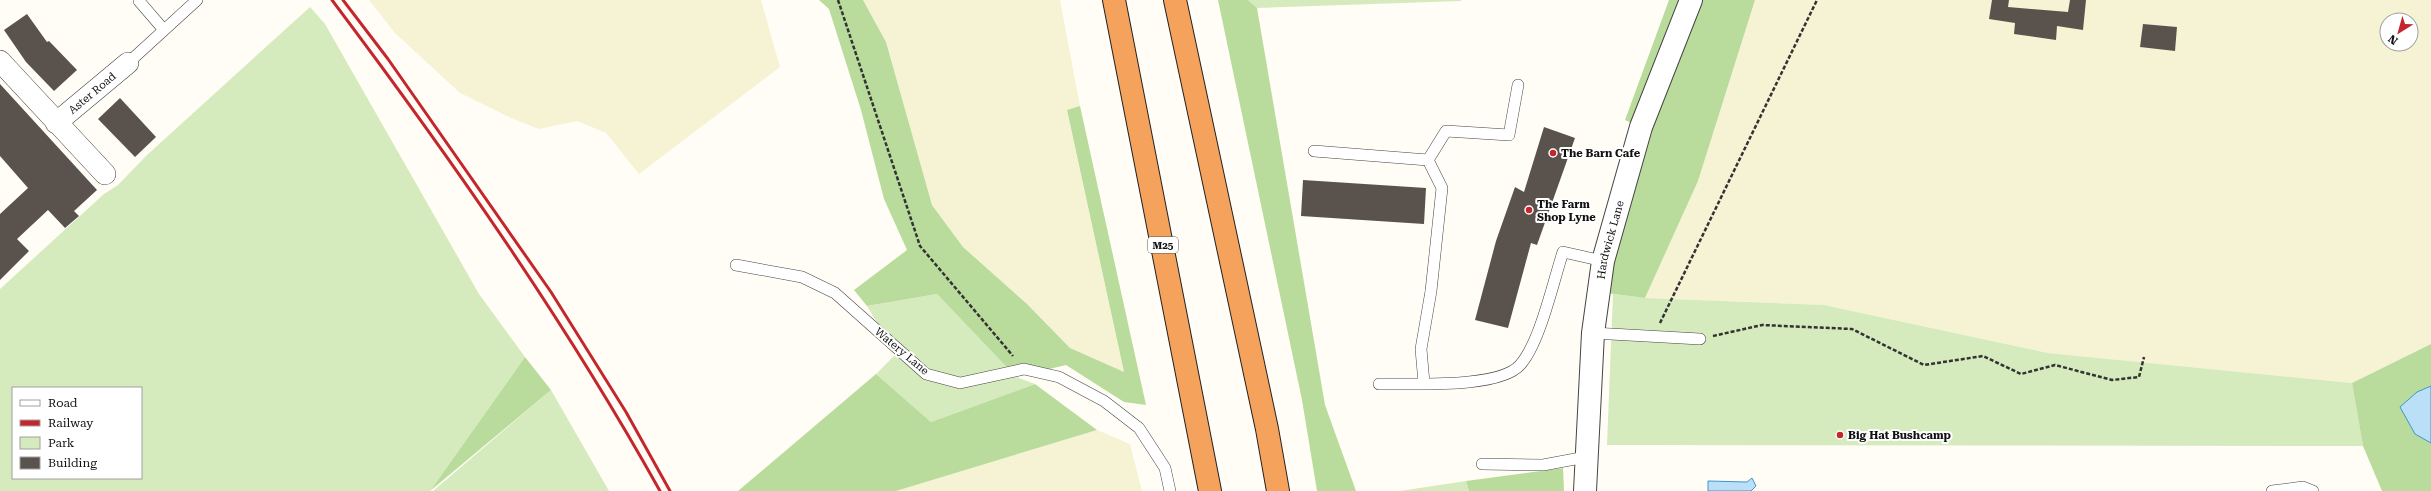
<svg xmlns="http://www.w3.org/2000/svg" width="2431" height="491" viewBox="0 0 2431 491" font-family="'Roboto Serif',serif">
<rect width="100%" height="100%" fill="#fffdf5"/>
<path fill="#f6f3d4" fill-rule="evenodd" d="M369,0H761L780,67L639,174L606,133L577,121L539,129L511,118L460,93L395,33Z
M863,0H1060L1080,106L1067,111L1124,373L1070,348L1027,304L963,247L932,205L886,42Z
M1755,0H2431V344L2352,383L2048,353L1824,305L1645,298L1698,181ZM2387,20H2411V44H2387ZM2143,24L2177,27L2175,50L2140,47Z
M1097,430L1130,444L1142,491H896Z"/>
<path fill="#d5ebbd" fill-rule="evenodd" d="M1248,0H1461V1L1257,8Z
M310,7L325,24L479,294L525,357L430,491H0V289L104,194L118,185L147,155ZM13,388H141V478H13Z
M937,294L1016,377L1035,384L931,422L876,374L896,354L867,306Z
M1613,294L1645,298L1824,305L2048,353L2352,383L2363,446L1607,445Z
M551,390L609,491H433Z
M1466,481L1469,491H1400Z"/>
<path fill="#b9dc9c" d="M819,0H863L886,42L932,205L963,247L1027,304L1070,348L1124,372L1067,110L1080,106L1146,405L1124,402L1066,365L1016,377L937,294L867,306L854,290L907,250L884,199L861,110L829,9Z
M1218,0H1248L1257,8L1325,405L1356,491H1317L1302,400Z
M1669,0H1755L1698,181L1645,298L1598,292L1640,127L1625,120Z
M2431,344V491H2382L2363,446L2352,383Z
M525,357L551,390L430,491Z
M876,374L931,422L1035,384L1097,430L896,491H738Z
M1563,468L1564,491H1469L1466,481Z"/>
<path fill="#b9e0f7" stroke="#3f96cf" d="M2431,386V443L2415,434L2400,407L2417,392Z
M1752,478L1756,486L1751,491H1708V481L1747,482Z"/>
<path fill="#5a524d" d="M1992,0H2009L2008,7L2068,12L2070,0H2086L2083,30L2057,26L2056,40L2014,34L2015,23L1989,19Z
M27,14L47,42L49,41L77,70L54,91L26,62L4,30Z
M2143,24L2177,27L2175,51L2140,47Z
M0,84L97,190L74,211L79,216L65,228L48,210L17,239L29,251L0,280V214L28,188L0,156Z
M120,98L156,137L135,157L98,119Z
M1544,127L1575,138L1537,245L1531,243L1508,328L1475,320L1496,241L1515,187L1524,192Z
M1303,180L1426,188L1424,224L1301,216Z"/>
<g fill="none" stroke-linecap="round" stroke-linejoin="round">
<g stroke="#444" stroke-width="12">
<path id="service" d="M139,1L164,30
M128,63L197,0
M1314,151L1428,160L1442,188L1431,291L1421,349L1424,383
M1428,160L1446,131L1509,135L1518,85
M736,265L802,277L835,293L926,374L960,383L1024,369L1059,377L1104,401L1139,428L1165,468L1170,491
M1593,333L1700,339
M1379,384C1410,383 1499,389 1520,365C1540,343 1553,282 1563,252L1603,261
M1482,464L1543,465L1586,457
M2272,491L2303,487L2313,491"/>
</g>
<g stroke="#444" stroke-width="22">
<g id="minor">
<path d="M0,61L105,174"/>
<path id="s1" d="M56,123L128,63"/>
</g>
</g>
<g stroke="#444" stroke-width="24">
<g id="tertiary">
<path id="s2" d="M1585,491L1593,333L1603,261L1641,127L1691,0"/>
</g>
</g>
<g stroke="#222" stroke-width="24">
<path id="motorway" d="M1114,0L1210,491
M1175,0L1267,429L1278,491"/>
</g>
<path stroke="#333" stroke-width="2.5" stroke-dasharray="4 2" stroke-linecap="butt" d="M838,0L920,246L1013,356
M1660,323L1817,0
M1713,336L1762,325L1852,329L1924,365L1983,356L2021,374L2055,365L2112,380L2139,377L2144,357"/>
<use href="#service" stroke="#fff" stroke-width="11"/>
<use href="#minor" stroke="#fff" stroke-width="21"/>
<use href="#tertiary" stroke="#fff" stroke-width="22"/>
<use href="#motorway" stroke="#f5a25d" stroke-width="22"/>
<path stroke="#c4262e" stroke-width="3" d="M332,0C450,157 564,319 660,491
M343,0L388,59L551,292L626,412L670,491"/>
</g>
<g fill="#c4262e" stroke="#fff" stroke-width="1.5">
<circle cx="1553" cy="153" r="4"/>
<circle cx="1529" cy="210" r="4"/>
<circle cx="1840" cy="435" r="4"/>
</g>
<g text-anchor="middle" stroke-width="4" stroke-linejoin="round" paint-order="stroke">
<rect fill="#fff" stroke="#585858" stroke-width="1" x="1148" y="237" width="30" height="16" rx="3"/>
<g font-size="10" font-weight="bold" fill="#111">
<text x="1163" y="249">M25</text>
</g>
<g font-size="11" fill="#111" stroke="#fff">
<text dy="4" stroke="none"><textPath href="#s1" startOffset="47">Aster Road</textPath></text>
<text dy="4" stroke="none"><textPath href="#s2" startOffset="253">Hardwick Lane</textPath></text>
<text transform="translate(902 351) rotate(40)" y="4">Watery Lane</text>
</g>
<g font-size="11" font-weight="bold" fill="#111" stroke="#fff" text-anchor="start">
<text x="1561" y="157">The Barn Cafe</text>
<text x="1537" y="208">The Farm<tspan x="1537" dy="13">Shop Lyne</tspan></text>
<text x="1848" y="439">Big Hat Bushcamp</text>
</g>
</g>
<rect x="12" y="387" width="130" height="92" fill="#ffffff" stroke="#a0a0a0"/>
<rect x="20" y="400" width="20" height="6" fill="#ffffff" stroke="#a0a0a0"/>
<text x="48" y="407" font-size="12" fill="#111111">Road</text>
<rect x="20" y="420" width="20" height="6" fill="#c4262e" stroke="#a0a0a0"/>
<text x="48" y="427" font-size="12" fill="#111111">Railway</text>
<rect x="20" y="437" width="20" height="12" fill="#d5ebbd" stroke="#a0a0a0"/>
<text x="48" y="447" font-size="12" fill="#111111">Park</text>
<rect x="20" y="457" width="20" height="12" fill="#5a524d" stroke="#a0a0a0"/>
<text x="48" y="467" font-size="12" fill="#111111">Building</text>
<g transform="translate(2399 32) rotate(217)"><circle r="19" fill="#ffffff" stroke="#a0a0a0"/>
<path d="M0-3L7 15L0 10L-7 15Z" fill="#c4262e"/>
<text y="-6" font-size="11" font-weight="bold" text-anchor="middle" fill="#111111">N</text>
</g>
</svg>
